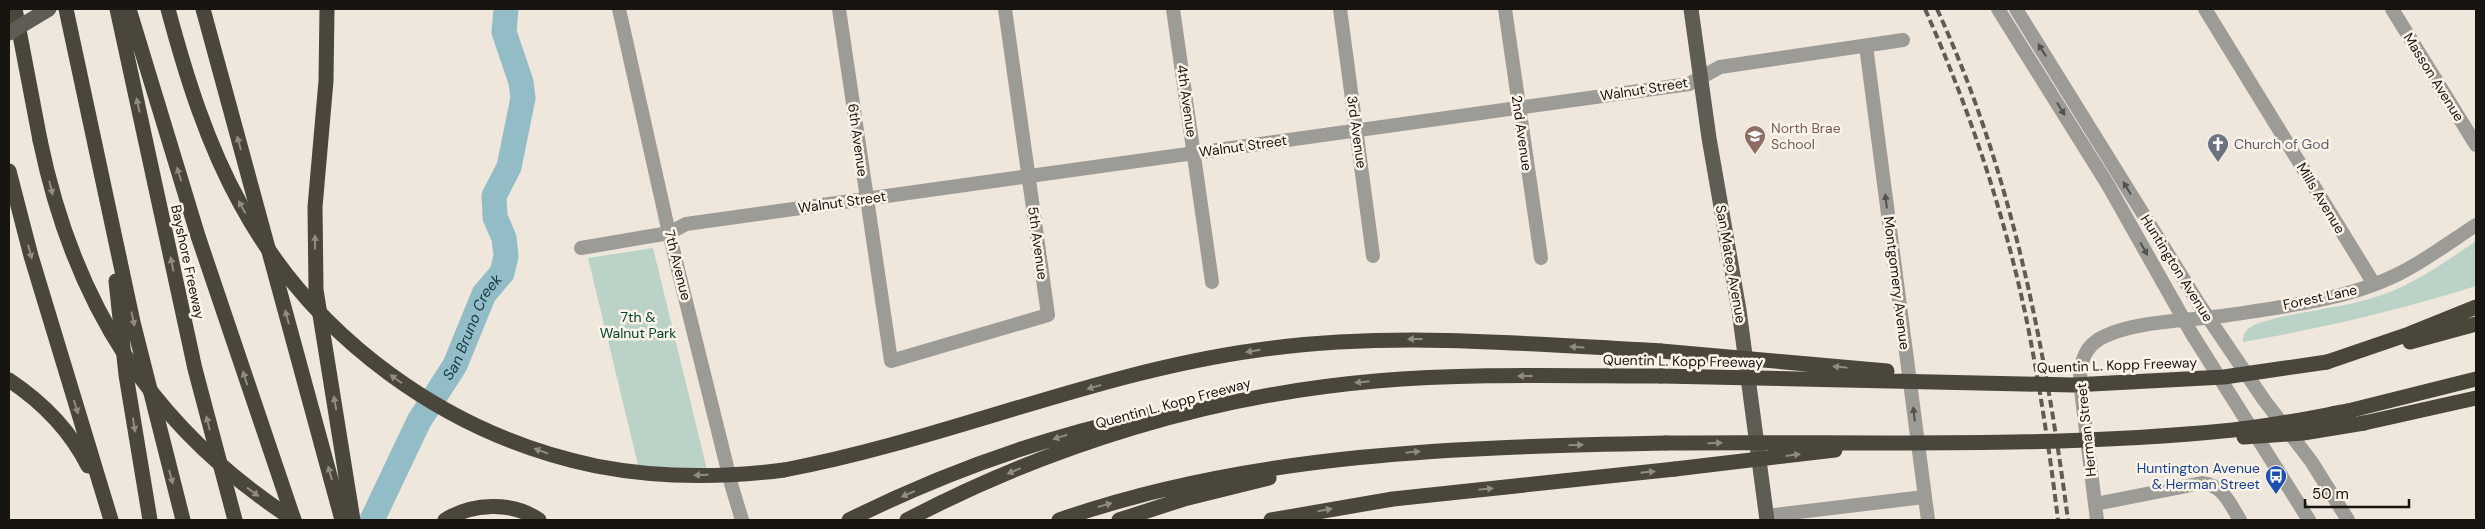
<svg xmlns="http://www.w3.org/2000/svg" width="2485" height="529" viewBox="0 0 2485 529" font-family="'DM Sans',sans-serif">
<rect width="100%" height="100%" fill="#efe6dc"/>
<path fill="#bbd3c6" d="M2476,241V286C2400,310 2323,328 2243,342C2242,330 2252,325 2262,322C2306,309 2355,308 2397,289C2424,277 2451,258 2476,241Z
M653,248L710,482L640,473L588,258Z"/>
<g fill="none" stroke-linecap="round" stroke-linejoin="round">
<path stroke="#92bdc7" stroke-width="25" id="s1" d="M372,520L419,421L455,365L484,294L502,273L506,256L504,238L495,217L494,196L509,167L523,98L521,82L504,32L506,9"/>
<path stroke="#9c9b96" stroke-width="14" d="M619,9L669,233L732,487L742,520
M839,9L891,361L1048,315L1005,9
M1173,9L1212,282
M1340,9L1373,256
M1505,9L1541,258
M1998,9L2108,185L2192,334L2309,520
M2016,9L2199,304L2264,400L2311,461L2348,520
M2205,9L2374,284
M2392,9L2476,145
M1866,46L1928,520
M581,248L669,233L686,224L1689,84L1720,67L1903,40
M2095,504L2202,483C2223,485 2230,504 2240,520
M1766,516L1924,497
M2097,520L2080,382C2080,361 2085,345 2105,336C2140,320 2191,321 2229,315C2288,306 2353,299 2406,270C2430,257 2453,240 2476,225"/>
<path stroke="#5f5c53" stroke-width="15" d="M1691,9L1709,138L1739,310L1767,520"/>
<path stroke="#4a463c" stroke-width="15" d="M15,9L40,140
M66,9L133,322L183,520
M117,9L195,369L235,520
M129,9L198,236L294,520
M203,9L342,520
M327,9L326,81L315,207L316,290L353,520
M9,171L31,256L111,520
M116,281L126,375L150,520
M2410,342L2476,324
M2327,362L2409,334L2476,307
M9,380C42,402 70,430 88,466
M2348,411L2476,379
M2364,423L2476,398
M784,470C944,440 1096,372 1258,350C1392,331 1526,344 1661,351
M445,520C472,503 512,501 539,520
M849,520C943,473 1044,437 1147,415
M907,520C1052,444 1213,395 1376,381C1470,373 1566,376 1661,376
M1059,520C1254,452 1462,447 1666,443
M1119,520L1184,499L1269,478
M1271,520L1393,499L1675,469"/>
<path stroke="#605b55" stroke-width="4" stroke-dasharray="8 4" stroke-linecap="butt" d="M1925,9C1969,108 2005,215 2027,322C2040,387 2050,454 2058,520
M1937,9C2011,170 2045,345 2068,520"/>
<path stroke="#5f5c53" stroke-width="15" d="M9,33L49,9"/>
<path stroke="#4a463c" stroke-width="15" d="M168,9C186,76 207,144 241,205C314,339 447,435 596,466C658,478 722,478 784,470
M40,140C74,305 152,428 294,520
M1661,351L1887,371
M1661,376L2073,385L2224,377L2327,362
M2244,437L2303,433L2364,423
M1666,443C1855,441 2045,449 2233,430C2271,426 2310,418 2348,411
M1675,469L1835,450"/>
</g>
<defs><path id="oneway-solid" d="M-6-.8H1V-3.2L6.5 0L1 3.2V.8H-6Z" transform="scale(1.25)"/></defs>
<g fill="#53514d">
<use href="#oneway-solid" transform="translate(2042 50) rotate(-122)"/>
<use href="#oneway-solid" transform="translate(2061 109) rotate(58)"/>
<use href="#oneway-solid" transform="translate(2127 188) rotate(-122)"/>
<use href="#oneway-solid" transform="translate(1886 201) rotate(-97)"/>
<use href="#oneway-solid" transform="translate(2144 249) rotate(61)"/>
<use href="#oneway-solid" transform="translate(1914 414) rotate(-97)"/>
</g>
<g fill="#918b81">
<use href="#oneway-solid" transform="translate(138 105) rotate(-102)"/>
<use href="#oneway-solid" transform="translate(239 143) rotate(-105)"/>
<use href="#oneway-solid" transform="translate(179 174) rotate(-107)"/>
<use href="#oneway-solid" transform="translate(51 188) rotate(77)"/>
<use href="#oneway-solid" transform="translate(242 207) rotate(-119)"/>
<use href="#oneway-solid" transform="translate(315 242) rotate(-90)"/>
<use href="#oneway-solid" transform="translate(30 252) rotate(75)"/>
<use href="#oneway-solid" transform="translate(172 264) rotate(-102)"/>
<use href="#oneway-solid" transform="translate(287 317) rotate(-105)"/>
<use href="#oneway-solid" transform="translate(133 319) rotate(78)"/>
<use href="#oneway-solid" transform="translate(1415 339) rotate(180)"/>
<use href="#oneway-solid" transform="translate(1577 347) rotate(-177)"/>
<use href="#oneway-solid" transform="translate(1253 351) rotate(171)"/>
<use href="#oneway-solid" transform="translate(1840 367) rotate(-174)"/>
<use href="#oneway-solid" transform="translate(1525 376) rotate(180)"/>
<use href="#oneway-solid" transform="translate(245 378) rotate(-108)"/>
<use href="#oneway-solid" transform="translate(396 379) rotate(-145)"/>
<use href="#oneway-solid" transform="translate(1362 382) rotate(174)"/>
<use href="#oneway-solid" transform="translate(1094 387) rotate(164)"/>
<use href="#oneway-solid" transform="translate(335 403) rotate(-100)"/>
<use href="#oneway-solid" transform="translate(76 407) rotate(73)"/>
<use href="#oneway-solid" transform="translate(208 423) rotate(-104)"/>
<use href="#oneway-solid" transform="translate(134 425) rotate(81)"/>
<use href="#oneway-solid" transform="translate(1060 437) rotate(162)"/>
<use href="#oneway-solid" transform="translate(1715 443) rotate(-1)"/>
<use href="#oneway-solid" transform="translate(1576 445) rotate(-1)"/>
<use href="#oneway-solid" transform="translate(541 451) rotate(-161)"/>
<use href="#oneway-solid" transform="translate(1413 452) rotate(-6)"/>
<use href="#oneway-solid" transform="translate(1793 455) rotate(-7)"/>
<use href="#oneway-solid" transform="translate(1014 471) rotate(157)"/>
<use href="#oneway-solid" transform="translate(1648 472) rotate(-6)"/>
<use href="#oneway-solid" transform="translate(330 473) rotate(-105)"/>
<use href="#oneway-solid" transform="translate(701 475) rotate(179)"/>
<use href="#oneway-solid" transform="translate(171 477) rotate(75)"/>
<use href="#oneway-solid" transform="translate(1486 489) rotate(-6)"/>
<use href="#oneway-solid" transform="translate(253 492) rotate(36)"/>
<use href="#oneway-solid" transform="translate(908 494) rotate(157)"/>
<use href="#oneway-solid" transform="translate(1105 505) rotate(-16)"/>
<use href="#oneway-solid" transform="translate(1325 510) rotate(-10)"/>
</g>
<defs>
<g id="school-pin" transform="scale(1.125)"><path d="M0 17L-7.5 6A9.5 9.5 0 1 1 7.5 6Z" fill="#8d6e63" stroke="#fcf3e9"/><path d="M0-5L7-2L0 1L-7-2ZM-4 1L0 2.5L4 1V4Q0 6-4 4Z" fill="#fff"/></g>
<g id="church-pin" transform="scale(1.125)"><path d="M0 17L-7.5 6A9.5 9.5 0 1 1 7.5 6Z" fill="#6b7280" stroke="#fcf3e9"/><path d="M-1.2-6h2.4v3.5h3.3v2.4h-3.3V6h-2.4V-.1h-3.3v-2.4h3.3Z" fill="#fff"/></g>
<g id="bus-pin" transform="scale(1.125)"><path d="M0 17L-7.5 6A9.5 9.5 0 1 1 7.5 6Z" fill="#1a4fb4" stroke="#fcf3e9"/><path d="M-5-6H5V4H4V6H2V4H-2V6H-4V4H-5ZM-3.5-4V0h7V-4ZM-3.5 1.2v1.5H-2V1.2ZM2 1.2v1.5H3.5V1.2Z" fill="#fff"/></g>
</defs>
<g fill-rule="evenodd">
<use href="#school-pin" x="1755" y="136"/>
<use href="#church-pin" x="2218" y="144"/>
<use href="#bus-pin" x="2276" y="476"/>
</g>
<g text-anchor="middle" stroke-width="5" stroke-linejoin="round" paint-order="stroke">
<g font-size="14" fill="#181511" stroke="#fcf3e9">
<text transform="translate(2434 77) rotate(58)" y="5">Masson Avenue</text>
<text transform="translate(1644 89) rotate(-9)" y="5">Walnut Street</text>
<text transform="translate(1187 101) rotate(82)" y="5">4th Avenue</text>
<text transform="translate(1357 132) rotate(82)" y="5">3rd Avenue</text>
<text transform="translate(1522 133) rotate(82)" y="5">2nd Avenue</text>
<text transform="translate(858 140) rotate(82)" y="5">6th Avenue</text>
<text transform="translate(1243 146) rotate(-8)" y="5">Walnut Street</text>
<text transform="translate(2321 198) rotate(59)" y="5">Mills Avenue</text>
<text transform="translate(842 202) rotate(-8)" y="5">Walnut Street</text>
<text transform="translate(1038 243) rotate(82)" y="5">5th Avenue</text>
<text transform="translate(188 262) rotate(78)" y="5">Bayshore Freeway</text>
<text transform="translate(1731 264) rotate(80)" y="5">San Mateo Avenue</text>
<text transform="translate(678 265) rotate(76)" y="5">7th Avenue</text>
<text transform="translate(2177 268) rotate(58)" y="5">Huntington Avenue</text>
<text transform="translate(1897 283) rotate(83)" y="5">Montgomery Avenue</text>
<text transform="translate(2320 297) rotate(-12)" y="5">Forest Lane</text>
<text transform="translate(1683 361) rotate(1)" y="5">Quentin L. Kopp Freeway</text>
<text transform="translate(2117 365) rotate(-2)" y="5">Quentin L. Kopp Freeway</text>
<text transform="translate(1173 403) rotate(-15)" y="5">Quentin L. Kopp Freeway</text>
<text transform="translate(2086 430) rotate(-96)" y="5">Herman Street</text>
</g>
<g font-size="14" fill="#785e54" stroke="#fcf3e9" text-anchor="start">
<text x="1771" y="133">North Brae<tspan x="1771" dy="16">School</tspan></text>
</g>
<g font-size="14" fill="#5b616d" stroke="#fcf3e9" text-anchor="start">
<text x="2234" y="149">Church of God</text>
</g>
<g font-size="14" fill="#00472e" stroke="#fcf3e9">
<text x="638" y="322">7th &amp;<tspan x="638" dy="16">Walnut Park</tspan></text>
</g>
<g font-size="14" fill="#164399" stroke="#fcf3e9" text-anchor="end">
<text x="2260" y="473">Huntington Avenue<tspan x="2260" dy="16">&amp; Herman Street</tspan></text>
</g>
<g font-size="15" font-style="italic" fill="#0f3740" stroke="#fcf3e9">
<text dy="5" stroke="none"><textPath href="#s1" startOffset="218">San Bruno Creek</textPath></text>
</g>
</g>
<rect width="2485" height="529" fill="none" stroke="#181511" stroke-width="20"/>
<path d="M2305 499v8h104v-8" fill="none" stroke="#181511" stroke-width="2.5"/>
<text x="2312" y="499" font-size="15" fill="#181511" stroke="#fcf3e9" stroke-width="4" paint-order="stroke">50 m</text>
</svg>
